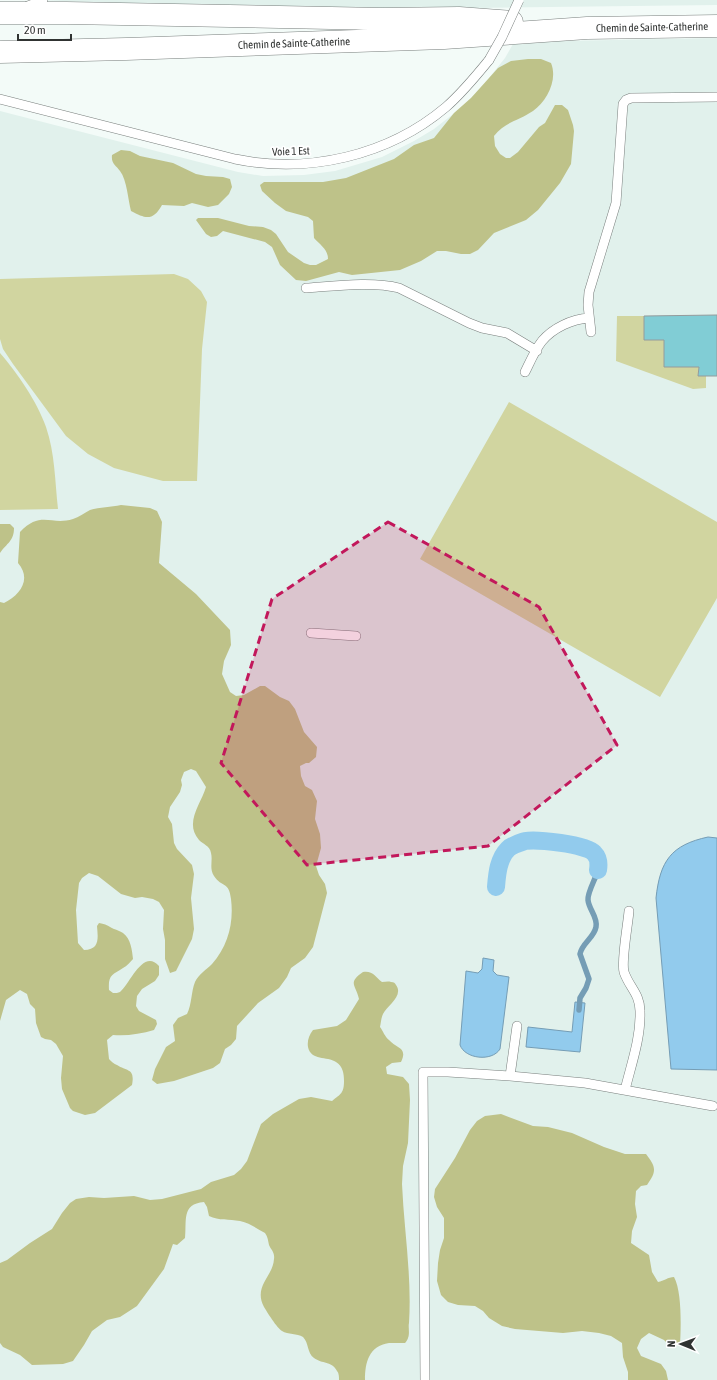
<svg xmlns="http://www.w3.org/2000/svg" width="717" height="1380" viewBox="0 0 717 1380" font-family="'Asap Condensed',sans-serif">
<rect width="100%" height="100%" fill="#f3fbf8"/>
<path fill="#e1f1ec" d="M37,0H717V5L392,9L192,6Z
M717,38V1380H0V111L238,172L263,176L304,175L335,171L382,157L414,141L434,129L462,107L481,88L505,58L513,44L560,41Z"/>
<path fill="#d1d5a0" d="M174,274L188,279L201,291L207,302L202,349L197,481H163L114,468L88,454L66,436L13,364L3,349L0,339V279Z
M617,316H644V340H664V367H699L698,376H706V388L693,389L616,361Z
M0,353C17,373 37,401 46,427C55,453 55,482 58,509L0,510Z
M509,402L717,522V598L660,697L420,559Z"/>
<path fill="#bec289" d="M528,59H541L551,63C558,80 547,101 533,111C518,121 505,122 494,136L495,146L500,154L506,158H510L518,152L539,127L545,123L555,105H562L568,110L573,125L574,131L571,164L560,183L538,210L526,220L494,233L478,250L470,254H461L446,251H437L421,261L400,270L352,275L339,272L306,281L296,280L280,265L272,247L265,242L223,231L217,236L211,237L206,234L196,220L198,218H218L249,226L263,227L271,230L276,234L288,252L304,263L310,265H316L328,259C328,249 320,245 314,238L313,221L308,217L286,211L275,203L262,191L260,185L264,182H323L346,178L394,159L414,145L434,138L454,113L471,98L498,68L511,61Z
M121,150L130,151L140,156L173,163L196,174L206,176L223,177L230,179L232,187L229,194L218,205L208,207L192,203L184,206L162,205C153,221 146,219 131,211C128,200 127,180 120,171C116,165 111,164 112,155Z
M121,505L150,508L157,511L162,522L159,563L196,594L230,630L231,645L224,661L222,674L230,692L236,696L244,695L260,686H265L280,697L289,701L295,709L304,732L317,747L316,757L309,763H306L300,766L301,776L305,786L312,790L317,801L315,819L320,834L321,848L316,866L319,875L325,884L327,893L313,947L305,958L291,968L287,977L279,988L258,1003L237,1026L236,1039L231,1045L225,1049L220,1063L213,1068L174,1081L157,1084L152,1080L155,1069L166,1047L175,1041L173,1025L178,1018L187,1014C192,1004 191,992 195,982C198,975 207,969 212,964C228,946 234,923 231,899C229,881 222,888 214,876C209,868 213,861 211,853C210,846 203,844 199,840C184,823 201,804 206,787L196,771L191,769L184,772L181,780L182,785L180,792L170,807L168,817L172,824L174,843L177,849L192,865L194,874L191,898L194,929L192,939L176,971L170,973L165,959V940L163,929L164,910L159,902L153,899L142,897L135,898L121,894L98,876L89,873L82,878L79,883L76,910L78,943L84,950C100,950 98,938 97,926L99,923C106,924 108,926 114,929C117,930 120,931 123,933C131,939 132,950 133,959C130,962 127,966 123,968C112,975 108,975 109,990L113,993C116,993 118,993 120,992C130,984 143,948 159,966V975L155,981L142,989L137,996L136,1006L139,1011L156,1020L157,1024L154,1030C141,1034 127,1036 113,1035L107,1040L109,1059C111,1061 114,1064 117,1065C128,1072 135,1068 132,1085L95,1113L85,1115L73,1111L70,1108L62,1089L61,1078L63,1056L56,1044L51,1040L45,1039L41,1037L36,1023L35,1009L30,1004L27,994L20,990L6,1000L0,1021V602L4,603C20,595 32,579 18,563L20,532C41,510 51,526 73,519C79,517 84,513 90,510C100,507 111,507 121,505Z
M0,524H10L14,528C14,541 7,543 0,553Z
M363,972C372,970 376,977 382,982C385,982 388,981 391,982C394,982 395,983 396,985C404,996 387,1006 383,1014C381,1018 381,1023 380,1027C383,1031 385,1037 389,1040C397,1049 408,1047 401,1062L392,1063L386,1067L387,1074L403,1077L409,1084L410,1100L408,1143L403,1166L402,1184C404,1230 412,1277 409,1323C408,1327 410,1333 408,1338C408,1339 406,1342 405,1343C402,1343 393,1343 389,1343C369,1346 365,1362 365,1380H339C339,1377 339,1373 337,1371C332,1361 322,1364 314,1358C307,1353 309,1343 303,1337C297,1333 288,1335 282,1331C277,1328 267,1312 264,1307C253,1286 273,1277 274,1259C275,1252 271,1250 269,1245C268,1241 268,1237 265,1233C257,1229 250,1223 240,1221C229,1219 219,1221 209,1216L207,1207L204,1202C181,1204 187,1221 185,1238L177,1245L173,1244L164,1269L137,1306L120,1317L107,1320L92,1331L84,1345L73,1361L63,1364L32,1365L20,1355L3,1347L0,1343V1263L7,1260L30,1243L52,1229L62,1213L70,1203L76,1199L89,1197L104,1198L134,1196L150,1200L162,1199L201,1189L211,1182L234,1175L241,1169L247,1161L261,1124L273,1114L299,1099L311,1097L332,1101C341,1094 344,1093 344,1081C344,1074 343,1066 336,1062C327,1056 311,1061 308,1047C307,1041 309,1035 313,1030L337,1026L346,1020L359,999C356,985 347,983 363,972Z
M501,1114L533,1126L548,1127L572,1133L604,1147L625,1154H646C656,1167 657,1171 647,1185L641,1186L636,1191L635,1204L637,1217L632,1231L631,1243L649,1255L652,1272L658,1282C664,1281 668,1277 674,1277C682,1291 681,1328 680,1345H669L664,1340L649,1333L641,1339L637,1348L641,1356L661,1364L666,1371L668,1380H628V1372L623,1357L622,1343L611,1336L599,1333L582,1331L563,1333L515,1329L502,1326L489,1318L483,1311L475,1306L458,1305L448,1302L441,1295L437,1281L438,1263L440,1250L444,1238V1218L437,1207L434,1197L435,1189L455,1158L470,1130L477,1121L485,1116Z"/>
<path fill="#92cbed" stroke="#759db5" d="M708,837L717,838V1070L671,1069L656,898C660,861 671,845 708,837Z
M483,958L494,960L493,971L497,975L509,977L500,1049C492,1062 465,1059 460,1045L466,971L478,973L482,969Z
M575,1002L585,1003L580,1052L526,1047L528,1027L572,1032Z"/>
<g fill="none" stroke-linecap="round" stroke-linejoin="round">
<path stroke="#759db5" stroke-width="5.5" d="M579,1010L580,998L586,988L589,979L580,954C582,943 594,938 596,927C598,917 589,910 588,900C587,893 596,878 598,870"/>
<path stroke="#92cbed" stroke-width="18" d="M496,887C497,875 498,859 508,849C512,845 519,843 525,841C536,839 586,844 594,853C598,857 599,864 598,870"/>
</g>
<path fill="#81cdd5" stroke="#949b9c" d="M717,315V376H698L699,367H664V340H644V316Z"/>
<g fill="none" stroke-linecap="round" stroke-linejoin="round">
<g stroke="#797f7d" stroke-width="10">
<path id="lane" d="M28,6L43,0
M0,99L235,159C308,174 388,156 446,107C462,93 476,76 489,60
M306,288C334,286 373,281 399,288L469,323L482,328L507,333L537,351
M591,332L588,305L589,292L616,203L623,104L626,100L631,98L717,97
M525,372C530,362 535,350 542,341C553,328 572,319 589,318
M311,633L356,636
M510,1076L585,1083L713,1106
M625,1090C631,1065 641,1038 640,1011C640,994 629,987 624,972C621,961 628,924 629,911
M425,1380L423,1072H448L510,1076L517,1026"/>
</g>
<g stroke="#797f7d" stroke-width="23">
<path id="secondary" d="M0,13H67L382,19L459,18L512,22
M0,52L126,49L444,38L587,28L717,26"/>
</g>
<use href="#lane" stroke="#fff" stroke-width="9"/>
<use href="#secondary" stroke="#fff" stroke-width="22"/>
<g stroke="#797f7d" stroke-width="10" stroke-linecap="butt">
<path id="lane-bridge" d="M489,60L502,37L519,0"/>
</g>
<use href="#lane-bridge" stroke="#fff" stroke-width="9"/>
</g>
<path fill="#c2185b" fill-opacity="0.2" stroke="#c2185b" stroke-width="3" stroke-dasharray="8 5" stroke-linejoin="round" d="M388,522L539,607L617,745L488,846L307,865L221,763L272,599Z"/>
<g text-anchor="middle" stroke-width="3.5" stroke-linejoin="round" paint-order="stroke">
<g font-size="11" fill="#303332" stroke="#fff">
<text transform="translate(652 27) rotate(-1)" y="4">Chemin de Sainte-Catherine</text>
<text transform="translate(294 43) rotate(-2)" y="4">Chemin de Sainte-Catherine</text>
<text transform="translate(291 151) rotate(-2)" y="4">Voie 1 Est</text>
</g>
</g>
<g transform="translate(681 1344) rotate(271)" stroke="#ffffff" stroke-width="3" paint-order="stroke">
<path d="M0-3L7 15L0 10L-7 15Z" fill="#303332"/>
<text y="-6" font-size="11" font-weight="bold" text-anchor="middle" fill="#303332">N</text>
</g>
<path d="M18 34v6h53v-6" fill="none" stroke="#303332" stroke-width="2"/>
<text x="24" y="34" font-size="12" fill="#303332" stroke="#ffffff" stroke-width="3" paint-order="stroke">20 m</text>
</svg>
